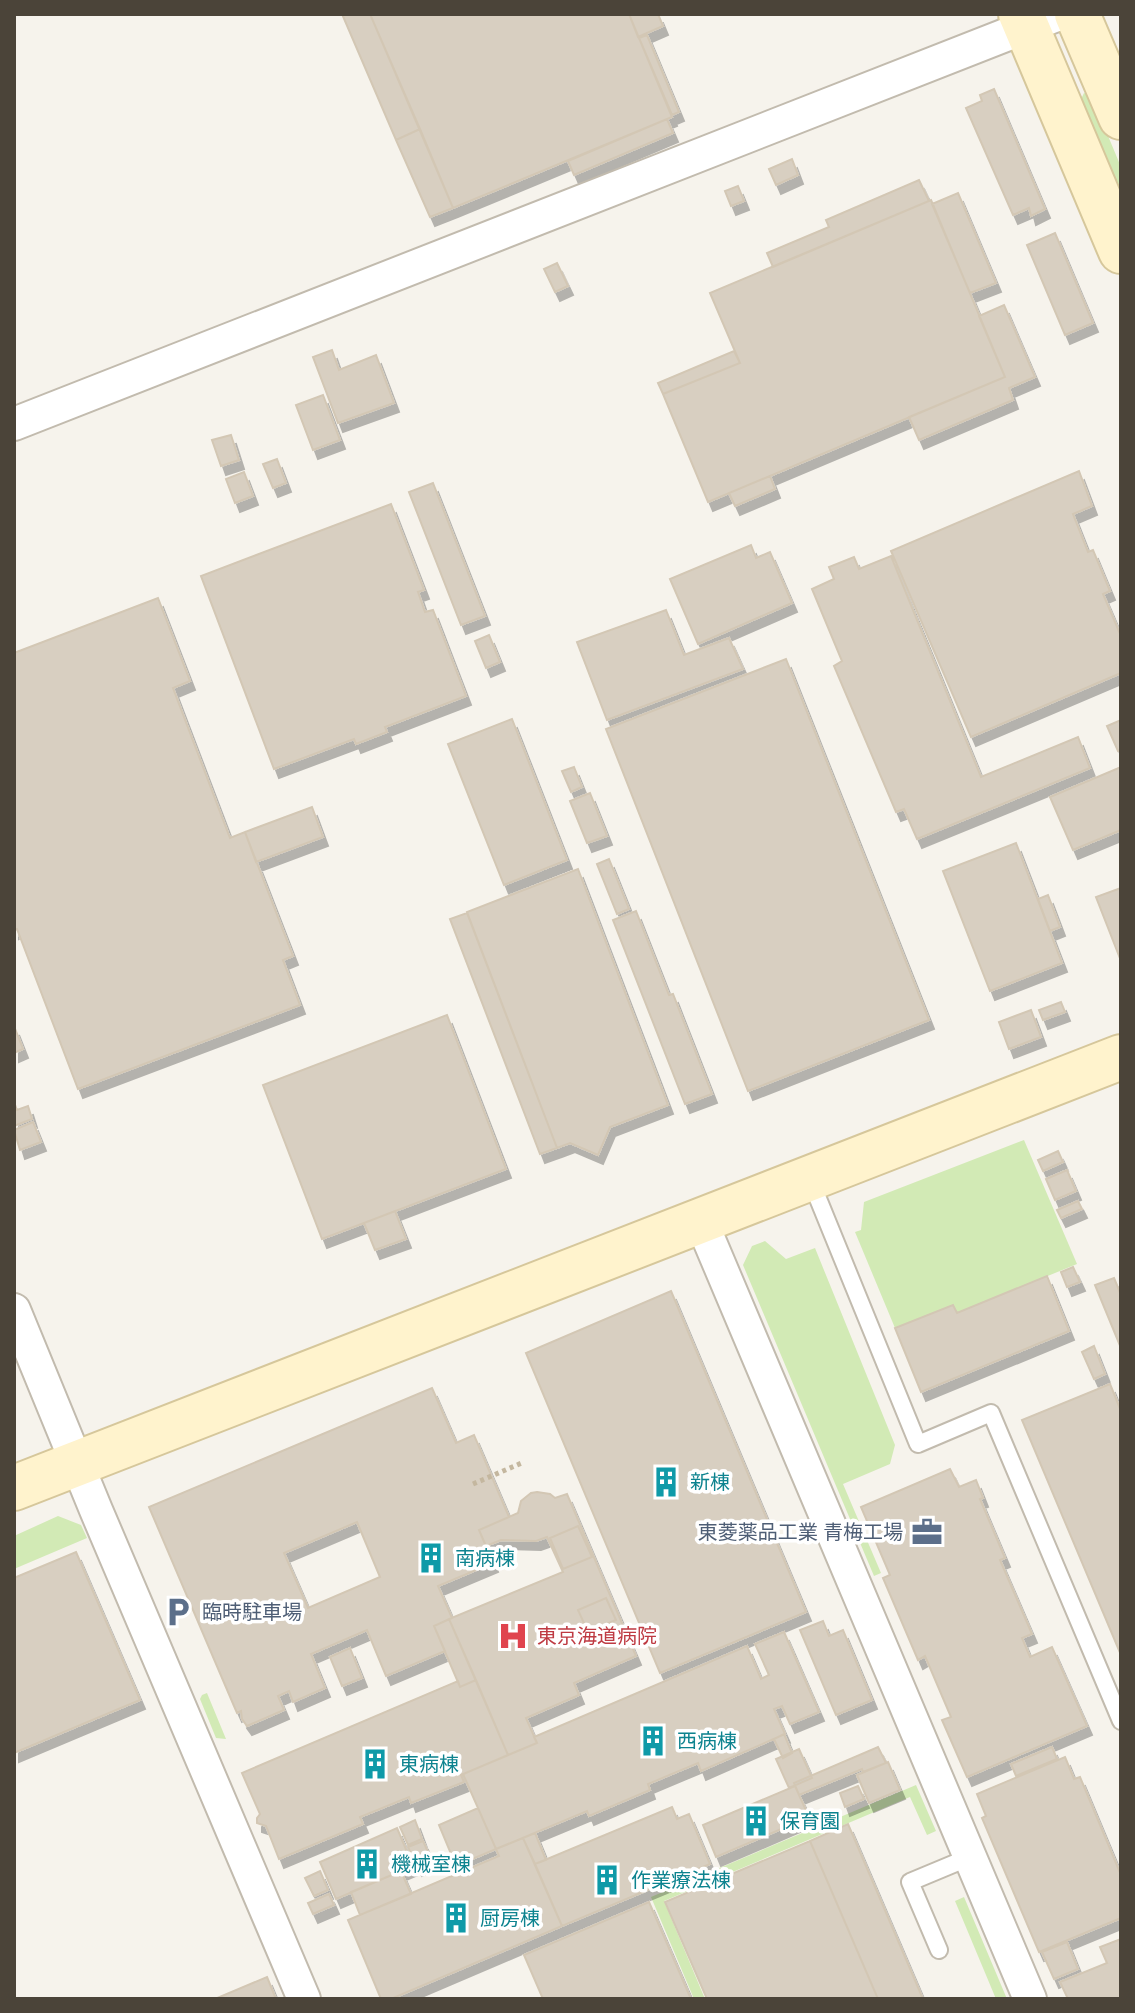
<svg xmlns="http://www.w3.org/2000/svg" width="1135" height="2013" viewBox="0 0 1135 2013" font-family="Montserrat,'Noto Sans JP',sans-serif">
<defs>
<filter id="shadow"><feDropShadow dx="5" dy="9" stdDeviation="0" flood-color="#0004"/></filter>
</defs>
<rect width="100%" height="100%" fill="#f6f3ec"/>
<path fill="#d2eab5" d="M1084,93L1091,95L1121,167V192L1081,99Z
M1024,1140L1077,1264L957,1313L953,1305L895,1328L855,1232L861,1230L864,1202Z
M765,1241L786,1259L815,1248L895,1445L890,1464L843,1484L881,1573L874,1576L743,1265L752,1246Z
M58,1516L81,1525L87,1538L14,1569V1536Z
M207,1693L226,1739L216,1738L200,1699L202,1695Z
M916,1785L936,1831L927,1835L910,1797L664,1901L705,1999H694L651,1897Z
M964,1897L1007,1999H996L955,1901Z"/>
<path fill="#d8cfc1" stroke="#d3c7b4" stroke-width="2" fill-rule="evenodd" filter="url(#shadow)" d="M342,14H370L420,129L396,140Z
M370,14H629L672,117L453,208Z
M629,14H658L663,26L638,37Z
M647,35L679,112L672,115L639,38Z
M994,89L1045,209L1031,216L1029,208L1013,215L966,108L982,101L980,95Z
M667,119L673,133L574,175L568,161Z
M420,129L453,208L430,217L396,140Z
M792,159L798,175L776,185L769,169Z
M919,180L929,201L773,267L767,253L829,227L826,220Z
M738,186L744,201L731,206L725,191Z
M958,193L996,283L970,293L932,204Z
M931,200L1005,377L708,502L663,394L740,363L710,293Z
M1055,233L1093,323L1065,335L1027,245Z
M557,263L568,286L555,292L544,269Z
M1004,305L1035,377L1009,388L1013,400L919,440L909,417L1005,377L979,316Z
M332,350L339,370L376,355L394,403L338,423L313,357Z
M734,351L740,363L663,394L658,383Z
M323,395L340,440L313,450L296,405Z
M231,435L239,460L221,466L212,440Z
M277,459L286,483L273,488L263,464Z
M1079,471L1092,506L1073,514L1088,552L1093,550L1110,591L1103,594L1121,636V673L971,737L891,551Z
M244,472L253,496L235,503L226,479Z
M770,476L775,489L735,506L729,493Z
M433,483L485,616L461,625L409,492Z
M391,504L424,590L418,592L425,612L433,610L466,696L385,727L387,732L356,744L354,739L274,769L201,576Z
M751,545L756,558L770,552L792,603L698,644L670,579Z
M891,556L981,777L1078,737L1090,768L917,839L904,809L896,812L834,666L842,661L812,589L834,579L829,567L854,557L859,569Z
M158,598L190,681L173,688L230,838L245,832L293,956L283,960L300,1005L78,1089L17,929L14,930V653Z
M666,610L684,655L729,638L743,669L607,720L577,642Z
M489,635L500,662L486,668L475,641Z
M786,659L929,1020L748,1091L606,729Z
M512,719L567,860L504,885L448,744Z
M1121,720V750L1118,751L1107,726Z
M574,767L582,787L571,792L562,771Z
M1121,767V830L1073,850L1050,797Z
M590,793L607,836L587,843L570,801Z
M312,807L323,837L256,862L245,832Z
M1016,843L1062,963L990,991L943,871Z
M609,859L629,909L617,914L597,864Z
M578,869L668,1105L610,1127L598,1155L570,1143L557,1148L467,912Z
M1121,888V961L1096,897Z
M1048,895L1060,927L1050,931L1038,899Z
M636,911L669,995L673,994L712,1094L685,1104L613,920Z
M467,913L557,1148L540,1154L450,919Z
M1061,1002L1065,1012L1043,1020L1039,1010Z
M1031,1010L1041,1037L1009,1049L999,1022Z
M447,1015L506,1169L322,1239L263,1085Z
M14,1026L23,1049L14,1053Z
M14,1102L17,1110L28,1106L32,1119L14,1126Z
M33,1122L41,1142L20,1150L14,1130Z
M1058,1151L1063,1162L1043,1171L1038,1160Z
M1067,1170L1076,1191L1055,1200L1046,1179Z
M1078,1201L1082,1209L1061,1218L1057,1210Z
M395,1211L406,1239L375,1250L364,1223Z
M1073,1267L1080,1282L1067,1287L1061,1272Z
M1047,1276L1069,1331L921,1392L895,1328L953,1305L957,1313Z
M1114,1278L1121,1295V1348L1095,1285Z
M671,1291L806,1612L660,1673L526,1353Z
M1094,1346L1105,1374L1094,1379L1082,1352Z
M1110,1384L1121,1411V1655L1022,1420Z
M432,1388L456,1443L474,1435L509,1517L479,1530L493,1563L438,1586L452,1618L434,1626L445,1651L386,1676L367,1630L311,1654L325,1688L293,1702L289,1691L278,1696L284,1710L247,1726L242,1719L241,1711L237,1713L234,1706L149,1507ZM357,1522L380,1577L308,1608L284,1553Z
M950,1469L959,1487L976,1480L983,1498L980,1499L1005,1558L1000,1560L1032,1634L1022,1638L1030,1657L1052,1647L1087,1726L967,1777L942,1720L951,1717L925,1656L918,1660L883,1578L890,1575L861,1507Z
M537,1492L550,1494L555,1498L567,1494L636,1656L574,1683L579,1695L526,1718L537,1743L508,1755L449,1619L563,1572L547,1537L536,1541L501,1540L486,1546L479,1530L518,1513L521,1501L531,1493ZM578,1526L592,1557L563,1569L550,1538ZM606,1598L616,1620L588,1632L578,1610Z
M578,1526L592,1557L563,1569L550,1538Z
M76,1552L140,1700L14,1753V1578Z
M606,1598L616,1620L588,1632L578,1610Z
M449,1619L476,1680L460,1687L434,1626Z
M823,1621L829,1636L843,1630L872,1700L836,1715L800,1630Z
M784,1632L819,1712L790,1724L782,1706L774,1709L785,1734L701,1771L698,1763L648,1784L650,1790L589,1816L587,1811L496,1849L463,1774L537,1743L534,1737L747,1646L761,1679L769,1675L755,1644Z
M350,1648L362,1678L342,1686L330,1657Z
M476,1680L508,1755L461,1775L464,1782L411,1803L409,1797L360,1817L363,1824L279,1859L266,1826L257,1823V1818L260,1814L242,1773L458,1681L460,1687Z
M784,1734L792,1753L783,1758L774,1739Z
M878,1747L886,1763L863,1772L862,1769L799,1795L794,1783Z
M1052,1747L1057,1759L1016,1776L1011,1764Z
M799,1749L812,1778L789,1788L776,1759Z
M1065,1757L1074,1779L1080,1777L1121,1875V1918L1039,1952L982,1818L986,1816L977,1794Z
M888,1762L900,1790L869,1803L857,1775Z
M795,1786L809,1817L716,1857L703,1825Z
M858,1786L864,1799L845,1807L840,1793Z
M672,1807L677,1819L689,1814L710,1864L562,1926L535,1864Z
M478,1808L496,1849L456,1866L439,1825Z
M415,1820L422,1839L408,1845L400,1827Z
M848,1824L923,1999H878L810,1841Z
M397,1828L413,1866L336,1899L320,1862Z
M535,1833L546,1860L535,1864L523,1838Z
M523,1838L562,1926L391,1999H381L348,1920L499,1856L496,1849Z
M423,1841L432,1861L417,1867L408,1847Z
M810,1841L878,1999H707L665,1902Z
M320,1871L328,1890L314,1896L305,1878Z
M401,1871L411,1894L360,1915L351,1892Z
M329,1894L334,1905L313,1914L308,1903Z
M649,1902L691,1999H543L524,1955Z
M1121,1939V1999H1068L1060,1982L1107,1963L1100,1947Z
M1067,1942L1078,1969L1054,1979L1042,1952Z
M267,1977L276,1999H215Z"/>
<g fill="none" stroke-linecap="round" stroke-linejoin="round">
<g stroke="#c2bbae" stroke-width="20">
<path id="lane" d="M810,1179L918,1444L991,1413L1121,1721
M939,1950L910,1882L970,1857"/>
</g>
<g stroke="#c2bbae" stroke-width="36">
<path id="street" d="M14,424L1059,14
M701,1221L1030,1999
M14,1310L96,1510L304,1999"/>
</g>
<g stroke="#d6c79b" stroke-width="48">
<path id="secondary" d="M1021,14L1121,251
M1077,14L1121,117
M14,1488L1121,1057"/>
</g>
<path stroke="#c4b79f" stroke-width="5" stroke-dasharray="4 4" stroke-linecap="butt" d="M473,1484L524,1462"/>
<use href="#lane" stroke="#fff" stroke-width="16"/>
<use href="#street" stroke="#fff" stroke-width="32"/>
<use href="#secondary" stroke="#fff3cd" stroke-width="44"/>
</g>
<defs>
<g id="building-bare" transform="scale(2.4)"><path d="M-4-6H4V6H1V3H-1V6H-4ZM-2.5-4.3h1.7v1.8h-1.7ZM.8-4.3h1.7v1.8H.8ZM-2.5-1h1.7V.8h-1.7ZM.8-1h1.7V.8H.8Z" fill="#0f9aa8" stroke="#fff" stroke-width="2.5" paint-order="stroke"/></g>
<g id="office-bare" transform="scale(2.4)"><path d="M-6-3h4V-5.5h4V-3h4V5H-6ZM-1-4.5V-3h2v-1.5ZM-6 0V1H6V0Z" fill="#5c6f8a" stroke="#fff" stroke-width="2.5" paint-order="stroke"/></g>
<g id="parking-bare" transform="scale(2.4)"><path d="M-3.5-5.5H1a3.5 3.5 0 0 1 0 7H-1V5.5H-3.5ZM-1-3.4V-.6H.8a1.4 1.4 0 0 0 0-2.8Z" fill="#5c6f8a" stroke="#fff" stroke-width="2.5" paint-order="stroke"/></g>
<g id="hospital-bare" transform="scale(2.4)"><path d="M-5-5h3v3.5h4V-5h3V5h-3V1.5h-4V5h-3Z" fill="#e0444e" stroke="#fff" stroke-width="2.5" paint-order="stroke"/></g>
</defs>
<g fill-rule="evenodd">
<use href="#building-bare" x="666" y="1482"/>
<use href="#office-bare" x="927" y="1532"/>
<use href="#building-bare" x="431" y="1558"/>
<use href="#parking-bare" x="178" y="1612"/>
<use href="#hospital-bare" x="513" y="1636"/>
<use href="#building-bare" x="653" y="1741"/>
<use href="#building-bare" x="375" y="1764"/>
<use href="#building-bare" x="756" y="1821"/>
<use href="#building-bare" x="367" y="1864"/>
<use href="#building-bare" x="607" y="1880"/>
<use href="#building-bare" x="456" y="1918"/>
</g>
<g text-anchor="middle" stroke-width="7" stroke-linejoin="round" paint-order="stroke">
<g font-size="20" fill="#0d838f" stroke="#fff" text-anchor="start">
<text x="690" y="1489">新棟</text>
<text x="455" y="1565">南病棟</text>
<text x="677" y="1748">西病棟</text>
<text x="399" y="1771">東病棟</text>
<text x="780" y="1828">保育園</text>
<text x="391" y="1871">機械室棟</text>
<text x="631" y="1887">作業療法棟</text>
<text x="480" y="1925">厨房棟</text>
</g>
<g font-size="20" fill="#4e5e75" stroke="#fff" text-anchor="end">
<text x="903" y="1539">東菱薬品工業 青梅工場</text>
<text x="202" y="1619" text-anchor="start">臨時駐車場</text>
</g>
<g font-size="20" fill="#be3a42" stroke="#fff" text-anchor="start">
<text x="537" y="1643">東京海道病院</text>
</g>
</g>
<rect width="1135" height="2013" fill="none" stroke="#4b4439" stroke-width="32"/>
</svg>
